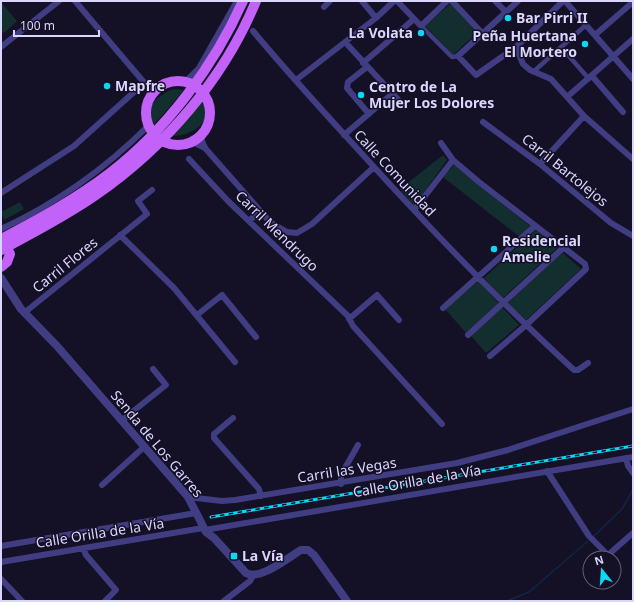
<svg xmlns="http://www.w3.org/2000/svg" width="634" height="602" viewBox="0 0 634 602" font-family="'Noto Sans',sans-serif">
<rect width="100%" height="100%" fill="#141025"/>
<path fill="#132e2e" d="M1,2L17,21L4,33L1,30Z
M451,3L478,32L453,55L425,26Z
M174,89L184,90L153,126C140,110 160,93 174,89Z
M202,101C217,121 190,137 172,136Z
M443,155L447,160L414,206L400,189Z
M454,165L531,227L521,238L443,177Z
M20,202L24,209L4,220L1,212Z
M536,230L557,248L503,298L484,278Z
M562,252L581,269L526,320L508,303Z
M479,281L499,304L466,333L445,309Z
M502,307L519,325L486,353L471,336Z"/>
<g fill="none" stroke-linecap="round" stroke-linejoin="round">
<path stroke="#102548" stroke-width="1.5" d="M594,536L622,509L633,490
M507,601L529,592L588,541"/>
<path stroke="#413d82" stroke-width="4.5" d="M421,26L452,57L458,56
M561,47L589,79
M533,72L586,25"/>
<path stroke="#413d82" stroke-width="6" d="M75,1L153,93
M362,1L376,18
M397,1L421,26L447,1
M452,1L482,33
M495,1L506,12
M518,1L458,56L476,75L516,47L563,1
M565,1L633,79
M324,7L330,1
M253,31C292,78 333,122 374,167C438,237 504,306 574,370H578L588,363
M595,35L633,2
M345,42L404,106
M1,47L59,1
M516,47L523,64L530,70L551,79L584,116L633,159
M363,63L414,19
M367,67L348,82L347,88L369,114
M592,76L623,112
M296,80L376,18L394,1
M185,82L199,68L237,1
M567,97L633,39
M483,122L540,164L611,223L633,236
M344,135L392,94
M200,136L205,148L270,222L287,232L297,233L312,224L374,167
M192,142L205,148
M441,143L453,160L479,182L585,264L586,269L525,326L490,356
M189,159L228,201L348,316L353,326L442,424
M540,164L584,116
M1,193L74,146L144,83
M414,210L453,160
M249,221L260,211
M1,229C55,204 106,168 148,126
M120,235L174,288L235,362
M443,308L535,226
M24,313L147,214L138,201L152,190
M197,315L222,295L256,337
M349,319L377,295L399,320
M468,335L563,248
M233,418L214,434V438L259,489L261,496
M121,421L166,385L153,369
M626,458L628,466L633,473
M547,471L589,536L608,555L633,533
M341,484V475L358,445
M102,485L144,447
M188,497L222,501L235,500L457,463L508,450L633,409
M205,530L633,457
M1,546L196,513
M83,548L86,555L116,590L105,601
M1,562L203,528
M1,579L22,601
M224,601L250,581L253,576"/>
<path stroke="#413d82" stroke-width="8" d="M1,278L21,309L57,346L188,497L206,532L214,538L246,573C260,581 289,557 301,550H308L314,555L347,601"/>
<path stroke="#c362f8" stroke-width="10" d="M146 113a32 32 0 1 1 64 0a32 32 0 1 1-64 0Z
M1,239C39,219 76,199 110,173C167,129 214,66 243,1
M1,250C33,233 66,216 96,195C165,147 224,79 256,1
M1,267L7,262L10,254L4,243"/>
<g stroke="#0bd8f4" stroke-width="3">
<path id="rail" d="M211,517L633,446"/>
</g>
<use href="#rail" stroke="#141025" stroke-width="1.5" stroke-dasharray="4.5" stroke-linecap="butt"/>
</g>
<g fill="#0bd8f4" stroke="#141025" stroke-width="1.5">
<circle cx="508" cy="18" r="4"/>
<circle cx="421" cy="33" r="4"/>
<circle cx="585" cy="44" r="4"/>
<circle cx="107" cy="86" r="4"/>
<circle cx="361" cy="95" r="4"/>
<circle cx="494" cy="249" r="4"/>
<rect x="230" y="552" width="8" height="8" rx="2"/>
</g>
<g text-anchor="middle" stroke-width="3" stroke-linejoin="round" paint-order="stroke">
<g font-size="14" font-weight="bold" fill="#dbd6fd" stroke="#141025" text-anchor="start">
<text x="516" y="23">Bar Pirri II</text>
<text x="413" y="38" text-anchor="end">La Volata</text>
<text x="577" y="41" text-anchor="end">Peña Huertana<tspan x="577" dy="16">El Mortero</tspan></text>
<text x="115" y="91">Mapfre</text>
<text x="369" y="92">Centro de La<tspan x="369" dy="16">Mujer Los Dolores</tspan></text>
<text x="502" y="246">Residencial<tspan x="502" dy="16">Amelie</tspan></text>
<text x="242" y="561">La Vía</text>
</g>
<g font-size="14" fill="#dbd6fd" stroke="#141025">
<text transform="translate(565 170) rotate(39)" y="5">Carril Bartolejos</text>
<text transform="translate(395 173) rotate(47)" y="5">Calle Comunidad</text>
<text transform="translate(277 231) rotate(44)" y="5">Carril Mendrugo</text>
<text transform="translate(65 265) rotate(-39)" y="5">Carril Flores</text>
<text transform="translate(157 444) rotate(50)" y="5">Senda de Los Garres</text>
<text transform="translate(347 470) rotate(-9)" y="5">Carril las Vegas</text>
<text transform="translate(417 481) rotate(-10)" y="5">Calle Orilla de la Vía</text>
<text transform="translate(100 533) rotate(-9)" y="5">Calle Orilla de la Vía</text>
</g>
</g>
<rect width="634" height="602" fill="none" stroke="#dbd6fd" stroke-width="4"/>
<g transform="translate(602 570) rotate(343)"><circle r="19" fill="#141025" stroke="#645f7b"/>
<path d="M0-3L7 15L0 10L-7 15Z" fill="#0bd8f4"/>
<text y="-6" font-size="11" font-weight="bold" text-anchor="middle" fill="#dbd6fd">N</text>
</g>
<path d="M14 30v6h85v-6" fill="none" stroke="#dbd6fd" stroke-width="2"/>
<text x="20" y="30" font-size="12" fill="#dbd6fd" stroke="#141025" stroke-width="3" paint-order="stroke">100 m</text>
</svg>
